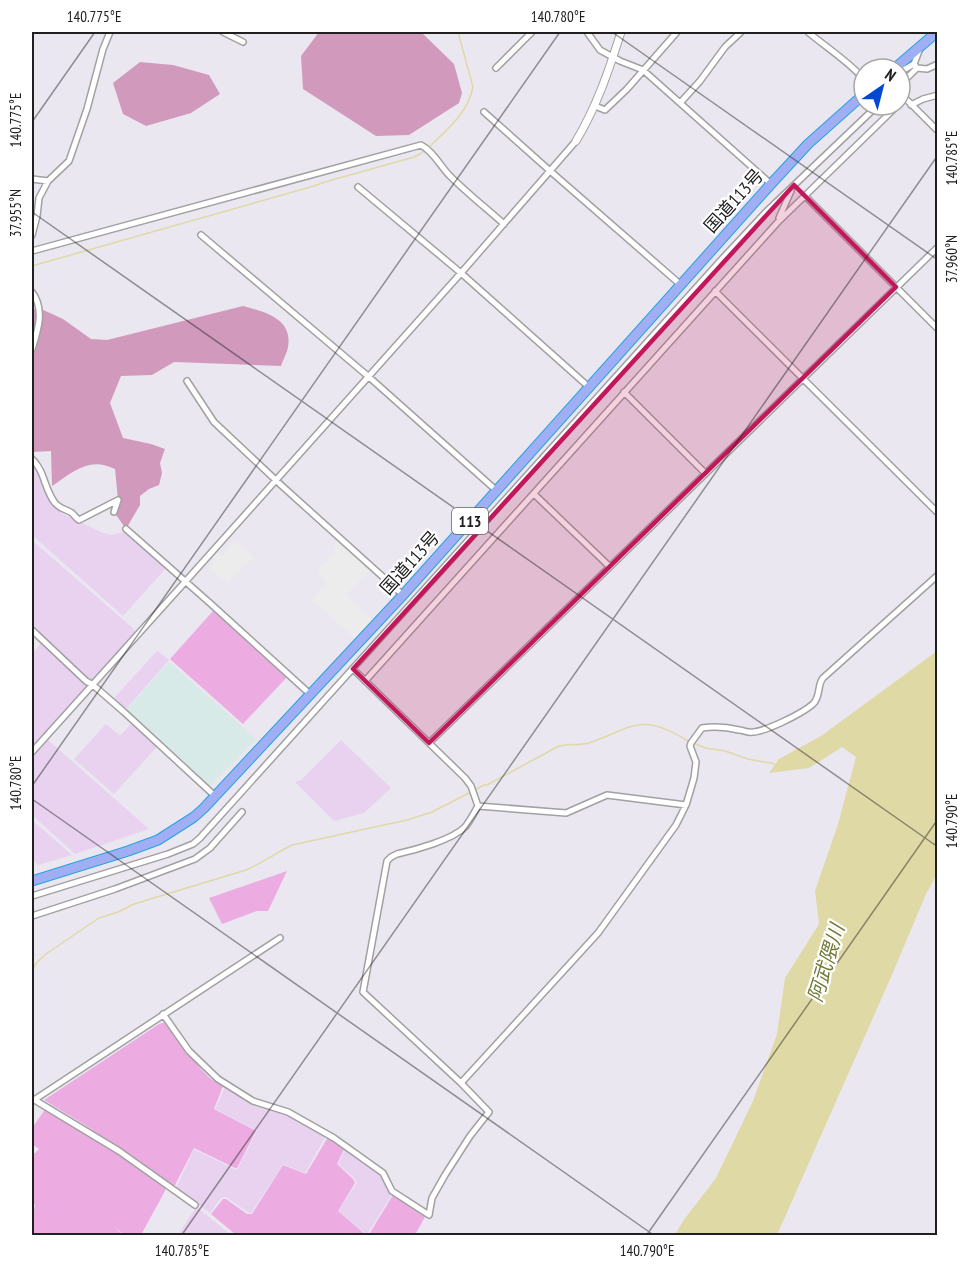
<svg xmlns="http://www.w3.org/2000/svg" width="969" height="1267" viewBox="0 0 969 1267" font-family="'PT Sans Narrow','Noto Sans JP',sans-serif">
<rect width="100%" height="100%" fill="#eae7f1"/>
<path fill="#d8eae7" d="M169,662L256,739L210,786L127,709Z"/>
<path fill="#e8d2f0" d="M32,465L42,474L61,513L103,533L112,535L123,532L166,568L123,616L32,535Z
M34,542L136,631L92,680L89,679L32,626V545Z
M41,643L88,686L32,748V654Z
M157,651L169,660L126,709L114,698Z
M132,723L157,747L114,794L74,759L106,724L120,736Z
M48,740L149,829L75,854L32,815V758Z
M341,740L391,788L364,813L334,821L295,782L301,780Z
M32,820L72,855L38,865L32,859Z
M225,1087L254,1106L289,1116L326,1136L305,1173L283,1164L251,1213H249L226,1197L221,1198L210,1213L176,1188L194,1149L236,1170L238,1168L257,1131L215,1109Z
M346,1147L380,1171L392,1194L367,1235L338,1211L357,1183L353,1177L338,1164Z
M198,1208L213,1220L231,1235H178L195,1209Z"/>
<path fill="#ecace1" d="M213,611L287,677L243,724L170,659Z
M287,871L268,911H257L222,924L209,898Z
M166,1022C187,1041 195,1074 223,1086L214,1109L256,1131L237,1168H235L194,1148L174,1187L88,1127L44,1100L159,1024Z
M49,1109L108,1147L166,1186L165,1191L141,1235H124L113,1225L123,1235L38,1236L33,1232L32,1221L35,1205L32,1201V1156L39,1149L32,1144V1128L44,1111Z
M328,1137L345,1147L337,1164L353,1179L355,1183L338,1211L366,1235H236L211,1214L223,1199H226L247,1214H252L283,1165L306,1174Z
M393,1195L423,1212L426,1215L415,1235L368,1236Z"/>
<path fill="#d19abd" d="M319,32H421L454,64L462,93L459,103L409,135L376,136L303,89L301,56Z
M140,62L173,65L209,75L220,94L191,113L146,126L123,114L113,83Z
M243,306C264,312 293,318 288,347C287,353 283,360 281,366L174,362L152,375L121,376L110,403L123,438L151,444L165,449L160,463L162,473L159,485L149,489L140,496V505L126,529L114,512L118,500L115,469C89,456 73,472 52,486L51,451L32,452V310L39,308L63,319L91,339L107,340Z"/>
<path fill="#ececec" d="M235,541L253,557L228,583L210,570L214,558L218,551L223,556Z
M338,541L370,570L346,595L372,620L356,639L312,600L327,581L317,571L336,551L333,547Z"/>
<path fill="#dfd9a6" d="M937,651V874L926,894L891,977L777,1235H675L683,1221L716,1178L753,1101L777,1034L785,978L819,924L815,891L838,824L856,757L842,747L809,768L769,773L779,759L821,736Z"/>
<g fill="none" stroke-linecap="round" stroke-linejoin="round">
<path stroke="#dfd9a6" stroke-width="1.5" d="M428,148C447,130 468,113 473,87L458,32
M32,266L314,186L325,182L414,157L420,154L424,151
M693,743L705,748L725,751L748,759L775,764
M475,790L484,785H487L557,747C567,743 578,746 589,743C634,727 641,712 688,741
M32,970L37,962L46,954L99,918L118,912L134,904L246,870C262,863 276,853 292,845L407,820L432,812L471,792"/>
<g stroke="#a1a1a1" stroke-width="8">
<path id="minor" d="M223,32L243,42
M587,32L600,50L620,61L643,70L771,184
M808,32C827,48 848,61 864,79
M496,68L532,32
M917,68L914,64L920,48
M917,68L927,69L938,64
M900,72L914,64
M900,85L917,68
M680,103L700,81L725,47L741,32
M900,103L905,98L938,131
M911,105L923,99L938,95
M595,106L605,110L627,89L677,32
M484,112L549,170L681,285
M32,179L48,181
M358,187L461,273L590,388
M805,196L938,329
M779,218L791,191
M32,235L37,216L39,198L48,181L69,161L87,109L103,49L110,32
M201,235L369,377L497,491
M32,251L421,145C434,152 440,166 450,176C467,193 486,208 504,224
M715,291L938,513
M32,292C45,309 38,330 32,349
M187,381L214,422L281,485L403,595
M624,392L705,473
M32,459C45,471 44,489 55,503C60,509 66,509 72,513C74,515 76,518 79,520L118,500
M534,494L609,566
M114,512L118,500
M126,529L211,604L311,695
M32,630L86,681L93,685L124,712L215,796
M365,681L777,223L898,105
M429,743L938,247
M32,752L185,582L461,273L576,141
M478,806L566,813L607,795L686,805
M32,896L168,854L193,844L200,838L723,258L767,211L878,105
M32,916L115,889L195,859L210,848L242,812
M163,1014L189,1051L218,1079L253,1101L288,1112L334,1138L383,1173L392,1191L429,1215L432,1198L445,1175L470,1136L489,1112L461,1083L363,992L387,861L391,857L397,854C415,850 452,840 465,827C470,821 474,813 478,806L471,786L465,778L353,669
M461,1083L598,933L676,825L686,805L694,778L696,762L690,746L691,743L702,728C714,726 727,727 739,730C743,730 745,732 749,732C762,734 803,713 813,704C821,696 817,685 823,678L938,575
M33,1099L119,1151L195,1205
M34,1100L280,938"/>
</g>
<g stroke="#a1a1a1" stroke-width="9">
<path id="tertiary" d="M576,141C597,106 609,70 621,32"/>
</g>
<g stroke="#23a4e0" stroke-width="11">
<path id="trunk" d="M894,69L937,32
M32,881L128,851L158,840L194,817L204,808L403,595L771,184L808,144L864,94"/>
</g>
<use href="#minor" stroke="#fff" stroke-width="5"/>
<use href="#tertiary" stroke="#fff" stroke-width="7"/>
<use href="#trunk" stroke="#a0aef4" stroke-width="9"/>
</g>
<path fill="#c2185b" fill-opacity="0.2" stroke="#c2185b" stroke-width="4.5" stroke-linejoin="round" d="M794,185L896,287L429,743L353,669Z"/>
<path fill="none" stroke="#202020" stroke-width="1.5" stroke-opacity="0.45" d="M612,32L938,260M32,122L95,32M32,212L938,847M32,786L560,32M32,799L655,1236M181,1236L938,155M646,1236L938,819"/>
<g text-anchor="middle" stroke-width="4.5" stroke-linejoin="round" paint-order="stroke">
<rect fill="#fff" stroke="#636363" stroke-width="1.5" x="452" y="508" width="36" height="26" rx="4.5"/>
<g font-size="16" font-weight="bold" fill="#202020">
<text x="470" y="527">113</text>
</g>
<g font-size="18" fill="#202020" stroke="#fff">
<text transform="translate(734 201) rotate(-48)" y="6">国道113号</text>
<text transform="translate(410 563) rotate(-48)" y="6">国道113号</text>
</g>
<g font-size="20" font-style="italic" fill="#707a35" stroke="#fff">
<text transform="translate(826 963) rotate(-73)" y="7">阿武隈川</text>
</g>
</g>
<rect width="969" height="1267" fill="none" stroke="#ffffff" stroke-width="66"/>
<g transform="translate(882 87) rotate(35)"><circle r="28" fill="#ffffff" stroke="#a6a6a6" stroke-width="1.5"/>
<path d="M0-4.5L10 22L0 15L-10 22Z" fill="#0047d1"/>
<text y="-9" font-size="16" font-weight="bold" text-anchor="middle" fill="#202020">N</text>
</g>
<rect x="33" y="33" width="903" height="1201" fill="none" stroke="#202020" stroke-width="2"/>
<g font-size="15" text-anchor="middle" fill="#202020">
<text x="94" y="22">140.775°E</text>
<text x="558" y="22">140.780°E</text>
<text transform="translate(16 120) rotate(-90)" y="5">140.775°E</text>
<text transform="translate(952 158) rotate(-90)" y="5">140.785°E</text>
<text transform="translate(16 213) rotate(-90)" y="5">37.955°N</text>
<text transform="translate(952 259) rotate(-90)" y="5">37.960°N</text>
<text transform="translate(16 783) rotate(-90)" y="5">140.780°E</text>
<text transform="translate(952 821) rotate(-90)" y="5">140.790°E</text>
<text x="182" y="1256">140.785°E</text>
<text x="647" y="1256">140.790°E</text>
</g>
</svg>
